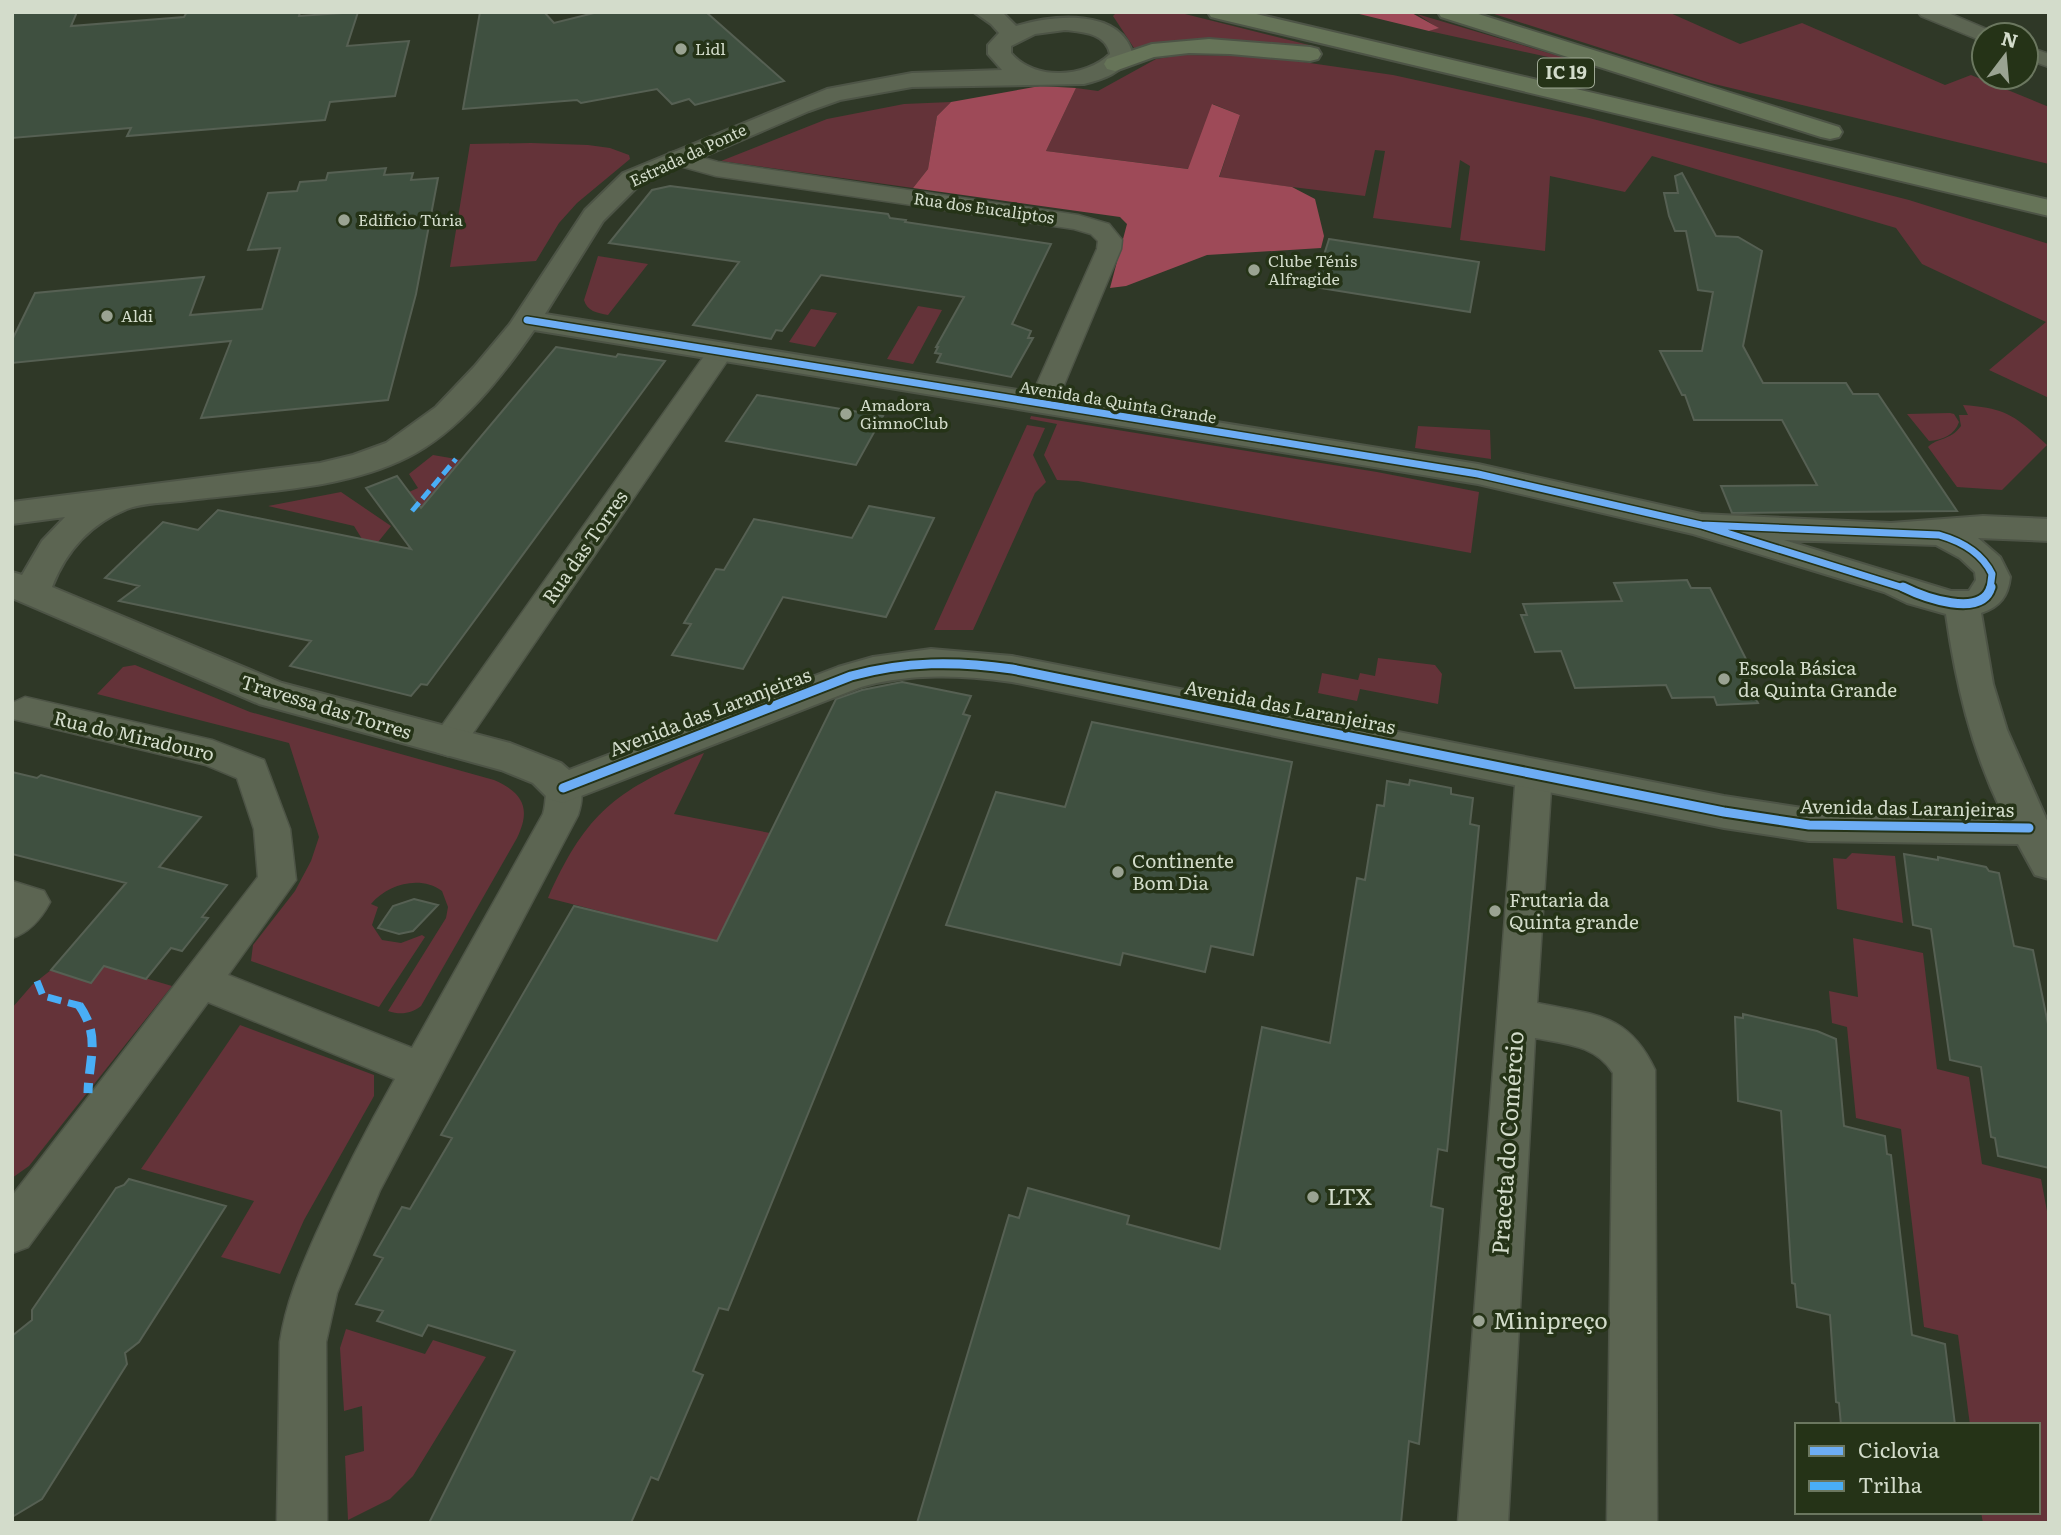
<svg xmlns="http://www.w3.org/2000/svg" width="2061" height="1535" viewBox="0 0 2061 1535" font-family="Literata,serif">
<rect width="100%" height="100%" fill="#2f3827"/>
<path fill="#643339" d="M1117,12H1177L1321,48C1258,41 1197,41 1134,48L1113,16Z
M1488,12H1668L1740,44L1802,23L1945,85L1971,75L2049,107V164L1710,83Z
M1417,14L1603,69L1429,31L1438,28Z
M1182,55L1262,56L1393,75L1589,118L1909,200L2049,244V398L1989,370L2046,322L1922,264L1896,228L1652,156L1625,192L1550,176L1545,251L1460,240L1470,166L1460,160L1451,228L1373,218L1385,151L1375,150L1365,196L1219,178L1240,115L1213,104L1189,169L1046,151L1076,88L1098,91L1156,59Z
M951,102L937,116L928,169L913,188L721,161L827,119L904,104Z
M531,143L588,145L610,148L629,155L630,159L577,203L559,223L536,261L450,267L470,144Z
M598,256L648,264L608,315C597,313 587,311 584,300Z
M918,306L942,310L913,364L887,359Z
M811,309L837,313L815,347L789,342Z
M1963,405C2007,408 2015,416 2047,445L2002,490L1957,487L1928,447C1938,437 1950,441 1961,426L1959,415H1968Z
M1950,413L1954,414L1959,422C1955,435 1942,440 1929,441L1907,414Z
M1031,416L1377,472L1479,492L1471,553L1078,481L1057,480L1044,455L1057,424L1030,419Z
M1027,425L1045,428L1033,455L1046,482L1035,493L973,630H934Z
M1418,426L1490,430L1491,459L1415,448Z
M433,455L462,460L418,513L384,503L418,488L409,474Z
M341,492L391,526L370,552L354,526L268,506Z
M1378,658L1435,665L1442,674L1438,704L1360,689L1357,701L1318,693L1322,673L1358,680L1360,673L1375,676Z
M135,665L250,712L494,780C524,793 531,809 517,838L421,1006C411,1014 400,1015 388,1011L446,918L448,907L442,891C420,875 388,884 371,904L378,907L372,925L382,940L401,943L422,935L425,937L379,1007L251,961L253,945L295,891L311,861L319,837L289,743L97,694L123,667Z
M704,753L674,814L770,833L717,941L548,898C587,810 618,790 704,753Z
M1852,853L1895,856L1903,923L1837,909L1833,858L1846,859Z
M1853,938L1923,953L1937,1069L1969,1077L1982,1164L2041,1179L2049,1222V1523H1983L1981,1512H2038V1425H1970L1958,1335L1924,1327L1901,1129L1856,1118L1847,1027L1832,1023L1829,991L1858,997Z
M104,966L172,986L29,1166L12,1178V1008L32,985L51,970L91,983Z
M240,1025L374,1075V1096L304,1220L280,1274L221,1257L254,1201L141,1169Z
M346,1329L425,1354L433,1340L486,1357L413,1476L390,1499L348,1520L345,1456L364,1451L362,1406L344,1411L340,1348Z"/>
<path fill="#9e4a58" d="M1351,12H1410L1439,28L1429,31Z
M1040,86L1076,88L1046,151L1188,169L1212,104L1240,115L1219,177L1292,187L1315,199L1324,236L1321,248L1207,255L1126,286L1110,288L1127,224L1120,217L913,188L928,169L937,116L951,102Z"/>
<path fill="#3f5040" stroke="#566053" stroke-width="2" d="M12,12H77L71,26L184,17L187,12H300L299,16L358,12L347,46L409,41L395,96L330,102L325,120L127,136L131,128L12,138Z
M480,12H544L554,23L598,12H706L784,81L695,105L689,99L672,104L657,89L581,103L577,100L463,109Z
M386,168L384,175L413,173L411,180L438,178L416,294L388,400L201,418L231,341L12,363V340L35,293L204,277L190,315L262,309L280,248L248,250L268,193L297,191L300,182L326,180L328,173Z
M1682,173L1716,236L1738,237L1762,251L1743,346L1763,383H1846L1853,394H1878L1957,511L1732,513L1721,486L1817,485L1782,420H1694L1685,395H1682L1660,351H1702L1713,292L1698,290L1686,231H1675L1669,216L1664,193H1678L1675,176Z
M670,186L888,214L890,218L906,220L905,222L1051,244L1012,324L1031,331L1028,338H1033L1011,377L937,362L941,354L935,353L938,347H936L964,297L821,275L782,331L776,330L771,339L693,325L739,262L609,243L652,190Z
M1329,239L1479,262L1470,312L1314,287Z
M556,347L616,357L618,354L665,361L427,685L421,684L411,696L290,666L311,641L119,601L139,586L105,578L163,522L198,530L218,510L411,549L366,488L397,476L421,508Z
M757,395L883,416L856,465L726,441Z
M869,506L934,518L886,617L783,597L743,669L672,655L691,624L684,623L716,569L724,570L754,519L852,538Z
M1687,580L1691,588H1710L1755,677L1745,678L1758,703L1717,705L1714,697L1672,698L1666,685L1575,688L1561,651L1535,652L1521,615H1527L1523,604L1622,601L1614,583Z
M902,682L971,696L963,714L970,716L728,1310L719,1308L693,1371L703,1375L658,1480L651,1477L631,1523H429L515,1351L428,1325L422,1336L377,1321L383,1311L356,1304L383,1258L374,1255L402,1207L410,1209L452,1138L441,1135L574,906L717,941L836,699L862,690Z
M1092,722L1292,762L1253,955L1211,946L1205,972L1123,953L1120,965L946,925L996,792L1065,807Z
M12,772L37,778L41,775L201,817L159,867L227,885L202,917L208,918L182,951L171,948L146,979L104,966L91,983L51,970L126,883L12,854Z
M1410,780L1451,788V794L1473,798L1470,824L1479,826L1447,1151L1438,1149L1431,1206L1443,1209L1419,1444L1409,1441L1401,1523H917L1009,1215L1019,1218L1028,1188L1129,1216L1127,1224L1220,1249L1262,1027L1330,1043L1357,878L1365,880L1377,805L1384,806L1387,781L1409,785Z
M1904,854L1938,860V857L1986,867L1989,871L1999,873L2014,946L2033,950L2049,1029V1168L1998,1156L1995,1138L1991,1137L1981,1067L1950,1060L1931,929L1913,925Z
M414,899L438,905L413,931L399,934L378,928L393,906Z
M1743,1014L1817,1031L1836,1039L1844,1126L1885,1136L1887,1154L1891,1155L1912,1335L1945,1344L1955,1425H1841L1839,1403L1836,1402L1830,1315L1797,1307L1795,1284L1792,1283L1781,1111L1738,1101L1735,1017L1743,1018Z
M129,1179L226,1206L139,1342L125,1353L127,1364L42,1499L12,1517V1336L32,1320V1310L116,1188L124,1185Z"/>
<g fill="none" stroke-linecap="round" stroke-linejoin="round">
<g stroke="#4d5446" stroke-width="3">
<path id="minor" d="M1918,12H1946L1991,31L1994,35H1984V41L1977,39L1921,16Z
M2026,46L2049,54V67L2026,59Z
M677,151L718,162L1078,215L1109,224L1122,240L1121,249L1056,404L1052,410L1042,412L1032,410L1028,404L1097,249L1098,241L1091,234L1074,229L716,176L669,163L666,158L669,153Z
M721,343L730,345L734,351L460,752L448,756L436,752L431,743L436,734L712,345Z
M25,697L212,740L264,760L290,829L296,880L228,975L412,1048L543,814C547,801 544,790 550,778L563,774L576,778C583,792 583,800 578,815L380,1190L337,1293L326,1342L327,1523H277L280,1342C286,1303 300,1270 316,1234C340,1181 366,1130 395,1079L208,1002L28,1247L12,1253V1196L258,877L254,829L237,778L206,765L13,719L12,703Z
M1534,760L1546,764L1552,774L1537,1003C1593,1015 1628,1012 1655,1070L1657,1523H1607L1613,1073C1596,1045 1565,1044 1535,1038L1508,1523H1458L1516,774L1522,764Z
M12,881L44,891L50,902C41,919 30,932 12,938Z"/>
</g>
<g stroke="#4d5446" stroke-width="4">
<path id="tertiary" d="M974,12H1002L1016,26C1052,15 1121,7 1133,55C1121,73 1104,79 1084,84L912,87L840,100L809,111L641,183L603,221L545,314L1478,464L1701,514L1891,523L1983,516L2049,519V541L1978,538L2000,557L2010,577C2008,596 2000,607 1981,613L1993,684L2007,730L2049,825V879L2035,875L2018,844L1809,841L1724,828L1012,682C960,675 912,673 861,687L563,803L549,799L533,783L501,770L259,704L12,598V572L22,575L42,541L65,517L12,524V502L320,463L353,455L386,443L436,407L474,367L510,324L585,210L623,173L827,89L912,73L1002,70L988,54V45L999,33L991,24ZM1065,30C1083,32 1106,33 1110,54C1085,78 1034,81 1011,53V46L1035,34ZM534,330L1478,484L1693,534L1884,592L1907,603L1946,614C1956,684 1971,748 2002,812L1809,809L1724,796L1012,656L931,649L873,657L838,667L569,770L561,763L510,743L282,683L52,587C66,551 90,524 127,509C144,502 170,503 189,500C260,491 343,490 408,457C460,431 502,376 534,330ZM1784,540L1936,545L1960,558L1975,572L1976,580L1969,591H1951Z"/>
</g>
<g stroke="#4d5446" stroke-width="4">
<path id="trunk" d="M1208,12H1248L2049,200V216L1219,19L1211,17Z
M1438,12H1472L1839,127L1842,132L1839,137L1830,139L1821,137L1441,17Z
M1209,39L1310,47L1318,49L1321,54L1318,59L1310,61L1230,54L1189,53L1154,57L1115,71L1107,69L1104,64L1107,59L1152,44Z"/>
</g>
<use href="#minor" fill="#5c6552" fill-rule="evenodd"/>
<use href="#tertiary" fill="#5c6552" fill-rule="evenodd"/>
<use href="#trunk" fill="#667458" fill-rule="evenodd"/>
<path stroke="#49aef6" stroke-width="5" stroke-dasharray="11 5" stroke-linecap="butt" d="M412,511L456,459"/>
<path stroke="#49aef6" stroke-width="7" stroke-dasharray="14 7" stroke-linecap="butt" d="M37,981L43,996L81,1006"/>
<path stroke="#49aef6" stroke-width="9" stroke-dasharray="18 9" stroke-linecap="butt" d="M79,1005C101,1037 89,1057 88,1093"/>
<g stroke="#253317" stroke-width="10">
<path id="cycleway-far1" d="M527,320L1478,474L1701,525
M1701,525L1939,535C1960,541 1982,553 1992,574L1990,589
M1701,525L1907,589"/>
</g>
<g stroke="#253317" stroke-width="13">
<path id="cycleway" d="M1903,587C1923,597 1982,619 1991,587
M563,788L851,676C906,661 956,661 1012,669L1724,812L1809,825L2029,828"/>
</g>
<use href="#cycleway-far1" stroke="#6dadf4" stroke-width="7"/>
<use href="#cycleway" stroke="#6dadf4" stroke-width="9"/>
</g>
<g fill="#9aa392" stroke="#253317" stroke-width="2.5">
<circle cx="681" cy="49" r="7"/>
<circle cx="344" cy="220" r="7"/>
<circle cx="1254" cy="270" r="7"/>
<circle cx="107" cy="316" r="7"/>
<circle cx="846" cy="414" r="7"/>
<circle cx="1724" cy="679" r="7"/>
<circle cx="1118" cy="872" r="7"/>
<circle cx="1495" cy="911" r="7"/>
<circle cx="1313" cy="1197" r="7"/>
<circle cx="1479" cy="1321" r="7"/>
</g>
<g text-anchor="middle" stroke-width="7" stroke-linejoin="round" paint-order="stroke">
<g font-size="16" fill="#d3dccb" stroke="#253317" text-anchor="start">
<text x="695" y="55">Lidl</text>
<text x="358" y="226">Edifício Túria</text>
<text x="1268" y="267">Clube Ténis<tspan x="1268" dy="18">Alfragide</tspan></text>
<text x="121" y="322">Aldi</text>
<text x="860" y="411">Amadora<tspan x="860" dy="18">GimnoClub</tspan></text>
</g>
<g font-size="16" fill="#d3dccb" stroke="#253317">
<text transform="translate(688 155) rotate(-25)" y="6">Estrada da Ponte</text>
<text transform="translate(984 208) rotate(8)" y="6">Rua dos Eucaliptos</text>
<text transform="translate(1118 402) rotate(9)" y="6">Avenida da Quinta Grande</text>
</g>
<rect fill="#253317" stroke="#9fa995" stroke-width="2" x="1538" y="58.5" width="56" height="29" rx="5"/>
<g font-size="18" font-weight="bold" fill="#d3dccb">
<text x="1566" y="79">IC 19</text>
</g>
<g font-size="19" fill="#d3dccb" stroke="#253317">
<text transform="translate(585 547) rotate(-55)" y="7">Rua das Torres</text>
<text transform="translate(326 707) rotate(17)" y="7">Travessa das Torres</text>
<text transform="translate(1290 707) rotate(11)" y="7">Avenida das Laranjeiras</text>
<text transform="translate(710 712) rotate(-21)" y="7">Avenida das Laranjeiras</text>
<text transform="translate(134 736) rotate(13)" y="7">Rua do Miradouro</text>
<text transform="translate(1907 808) rotate(1)" y="7">Avenida das Laranjeiras</text>
</g>
<g font-size="19" fill="#d3dccb" stroke="#253317" text-anchor="start">
<text x="1738" y="675">Escola Básica<tspan x="1738" dy="22">da Quinta Grande</tspan></text>
<text x="1132" y="868">Continente<tspan x="1132" dy="22">Bom Dia</tspan></text>
<text x="1509" y="907">Frutaria da<tspan x="1509" dy="22">Quinta grande</tspan></text>
</g>
<g font-size="23" fill="#d3dccb" stroke="#253317">
<text transform="translate(1508 1143) rotate(-86)" y="8">Praceta do Comércio</text>
</g>
<g font-size="23" fill="#d3dccb" stroke="#253317" text-anchor="start">
<text x="1327" y="1205">LTX</text>
<text x="1493" y="1329">Minipreço</text>
</g>
</g>
<rect width="2061" height="1535" fill="none" stroke="#d3dccb" stroke-width="28"/>
<rect x="1795" y="1423" width="245" height="91" fill="#253317" stroke="#6b775f" stroke-width="2"/>
<rect x="1809" y="1446" width="35" height="10" fill="#6dadf4" stroke="#6b775f" stroke-width="2"/>
<text x="1858" y="1458" font-size="21" fill="#d3dccb">Ciclovia</text>
<rect x="1809" y="1481" width="35" height="10" fill="#49aef6" stroke="#6b775f" stroke-width="2"/>
<text x="1858" y="1493" font-size="21" fill="#d3dccb">Trilha</text>
<g transform="translate(2005 56) rotate(16)"><circle r="33" fill="#253317" stroke="#6b775f" stroke-width="2"/>
<path d="M0-5L12 26L0 18L-12 26Z" fill="#9aa392"/>
<text y="-10" font-size="19" font-weight="bold" text-anchor="middle" fill="#d3dccb">N</text>
</g>
</svg>
